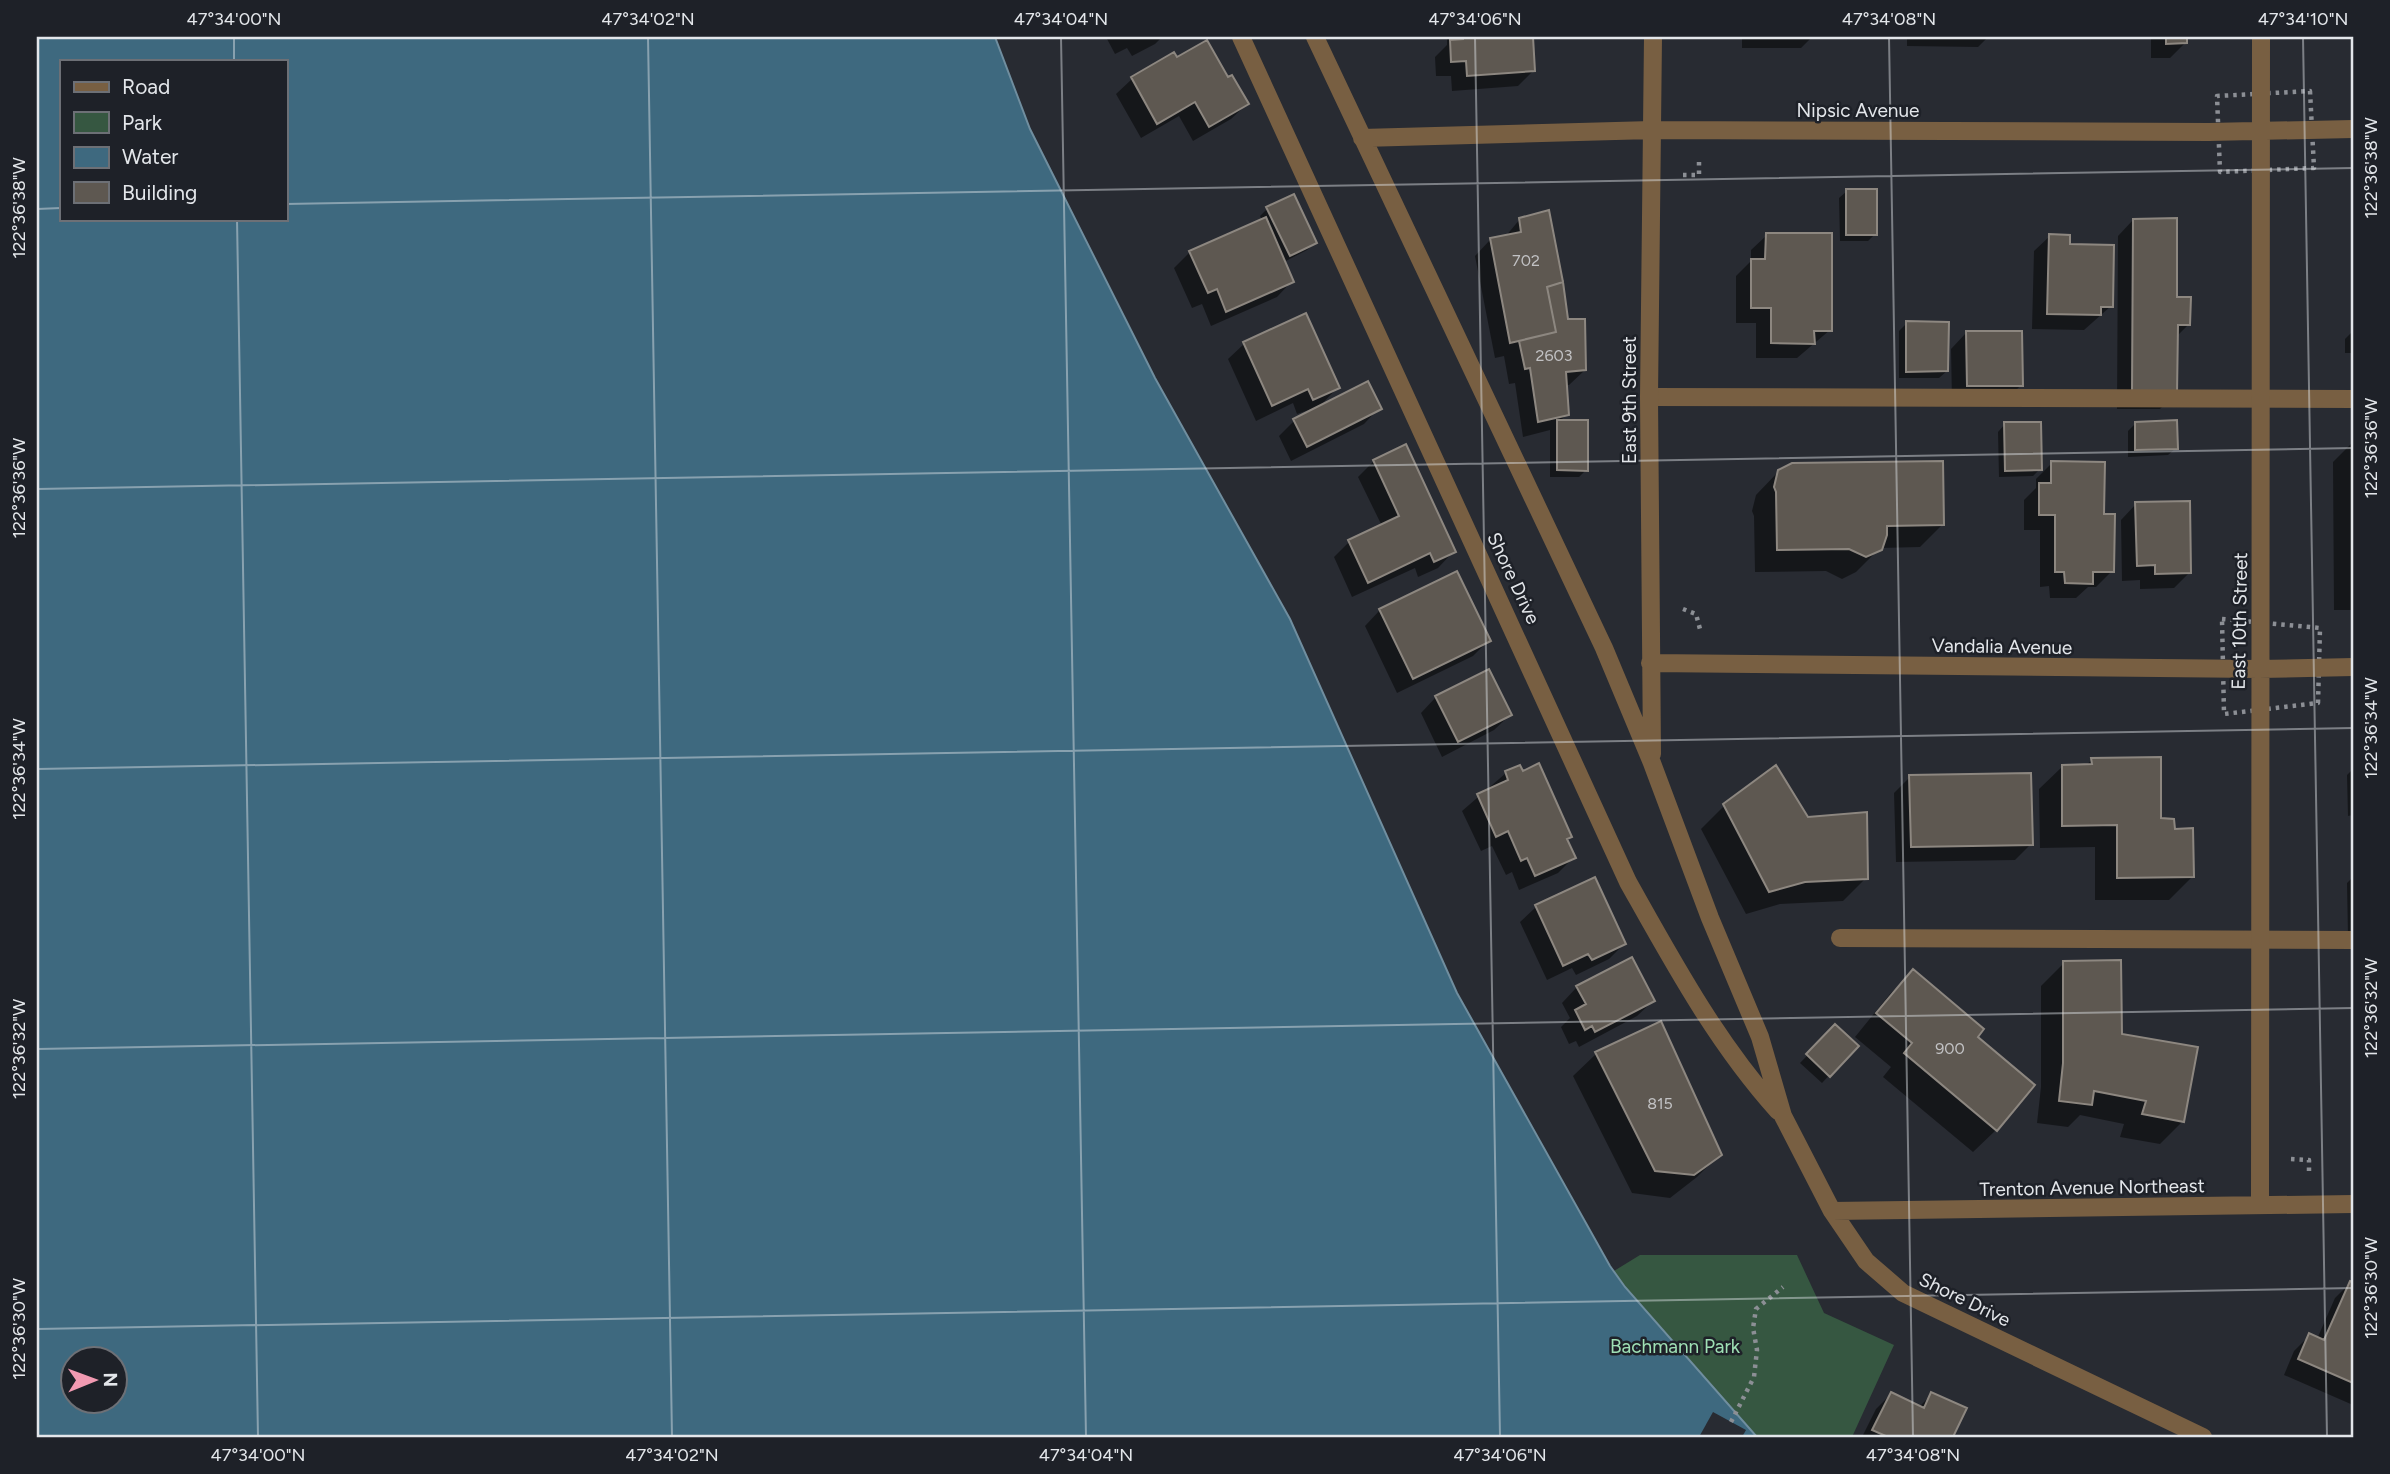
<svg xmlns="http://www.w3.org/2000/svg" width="2390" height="1474" viewBox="0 0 2390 1474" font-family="Figtree,sans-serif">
<rect width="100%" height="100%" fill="#282b32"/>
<path fill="#365741" d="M1640,1255H1797L1824,1313L1894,1345L1852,1437H1501L1456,1368Z"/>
<path fill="#3e697f" stroke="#708e9f" stroke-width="2" fill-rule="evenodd" d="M37,37H995L1030,129L1155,378L1290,619L1457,993L1610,1266L1625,1287L1757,1437H37ZM61,61H285V219H61ZM74,1358H116V1400H74Z"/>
<path fill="#282b32" d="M1713,1412L1746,1430L1742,1437H1699Z"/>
<path fill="#0007" d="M1106,37H1162L1155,44L1132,56L1127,48L1115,54Z
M1447,37H1531L1533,71L1518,86L1452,91L1451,76H1436L1435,57L1447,45Z
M1742,37H1812L1801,48H1742Z
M1907,37H1988L1978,47L1907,46Z
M2151,37H2185V43L2170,58H2151Z
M1174,55L1177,60L1227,79L1247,104L1231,119L1193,141L1179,116L1141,138L1116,94L1132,79Z
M1847,191L1875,234L1868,241H1840L1839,198Z
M1267,209L1315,243L1307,250L1284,262L1292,281L1277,297L1211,326L1202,304L1192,308L1174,268L1190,252L1262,220L1260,216Z
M1520,219L1585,370L1569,385H1565L1567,414L1560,421L1586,470L1579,477H1550V430L1523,437L1515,383L1509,384L1504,356L1495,358L1475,256L1490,240L1505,237Z
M2133,220L2189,324L2176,337V393L2160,409H2117L2118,236Z
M1767,235L1830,330L1797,358H1756V323H1736V276L1751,261V250Z
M2050,236L2068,246L2111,306L2084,330L2032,329L2034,251Z
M1305,315L1338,387L1320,406L1297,414L1293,403L1256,421L1228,359L1244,344Z
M1907,323L1947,371L1939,378H1899V331Z
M2353,331V395H2351V353H2345V339Z
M1966,333L2021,385L2006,401H1952L1951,349Z
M1379,408L1364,424L1291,461L1279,436L1294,421Z
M2136,423L2176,448L2168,455L2128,457V431Z
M2005,424L2040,469L2033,476L1999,477L1998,432Z
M2353,442V610H2334L2333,462Z
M1374,461L1453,552L1438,568L1418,577L1415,568L1352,597L1334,557L1349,542L1382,526L1358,477Z
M2052,463L2103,516L2112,571L2096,587H2088L2076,598H2050L2049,586L2040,587V530H2024V500L2036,488V479Z
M1779,471L1943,524L1920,547L1880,548L1856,572L1842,579L1826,571L1755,572L1754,516L1752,511L1756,495Z
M2136,504L2189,573L2174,588L2140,589V580L2122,581L2121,520Z
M1380,610L1489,640L1473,656L1397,693L1365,626Z
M1436,697L1510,715L1494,730L1442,757L1421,713Z
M2092,759L2173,831L2192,877L2169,900H2095V847L2040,848L2039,789L2063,766H2086Z
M2353,769V815L2348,816L2347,775Z
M1506,773L1570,836L1566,841L1574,857L1558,873L1519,890L1512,872L1506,875L1492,846L1481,851L1462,811Z
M1910,777L2031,844L2015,860L1896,862L1894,793Z
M1724,806L1807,819L1866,878L1843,901L1780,904L1746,914L1701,829Z
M2353,877V936H2348L2347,883Z
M1594,879L1624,944L1609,959L1576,975L1572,968L1547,980L1520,922L1536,907Z
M2064,963L2121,1035L2183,1121L2160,1144L2120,1137L2124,1124L2080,1115L2068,1127L2037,1123L2041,1087V986Z
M1913,971L1975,1037L1996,1130L1973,1152L1883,1077L1891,1067L1855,1037L1890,994Z
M2353,973V1006H2352V975Z
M1577,987L1653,1001L1637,1016L1579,1047L1576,1041L1569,1044L1561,1027L1570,1018L1562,1003Z
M1835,1027L1856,1047L1822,1083L1800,1063Z
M1596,1054L1720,1154L1697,1177L1670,1198L1632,1193L1573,1076Z
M2350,1283L2353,1284V1405L2284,1375L2294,1351L2310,1335L2317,1339L2335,1298Z
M1891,1394L1919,1407L1932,1394L1964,1409L1951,1437H1862L1876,1409Z"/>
<path fill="#5e5851" stroke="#8d8780" stroke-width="2" d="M1463,37H1533L1535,71L1467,76L1466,61L1451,62L1450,40L1463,39Z
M2166,37H2187V43L2166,44Z
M1207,40L1228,77L1232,75L1249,104L1209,127L1195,102L1157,124L1131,77L1174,52L1177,57Z
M1846,189H1877V235H1846Z
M1294,194L1317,243L1290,256L1266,207Z
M1549,210L1563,282L1547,287L1556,332L1510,343L1490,238L1521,232L1519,218Z
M1266,217L1294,282L1226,312L1217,289L1208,293L1189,251Z
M2177,218V297H2191L2190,325H2178L2177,394H2132L2133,219Z
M1766,233H1832V331H1814L1815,344L1771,343V308H1751V259H1765Z
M2049,234L2070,235V244L2114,245L2113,307H2101V315L2047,314Z
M1563,282L1568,319H1585L1586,370L1566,372L1569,415L1538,422L1530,368L1525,369L1519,341L1556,332L1547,287Z
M1306,313L1340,388L1313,400L1308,389L1272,406L1243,342Z
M1906,321L1949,322L1948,371L1906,372Z
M1966,331H2022L2023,386H1967Z
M1368,381L1382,409L1307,447L1293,419Z
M1557,420H1588V471L1557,470Z
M2177,420L2178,449L2135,450V422Z
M2004,422H2041L2042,470L2005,471Z
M1406,444L1456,552L1434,562L1430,553L1368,583L1348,540L1399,516L1373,460Z
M1943,461L1944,525L1887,526V535L1882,550L1866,557L1849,549L1777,550L1776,492L1774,487L1778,470L1792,463Z
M2051,461L2105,462L2104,514H2115L2114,572H2093V584L2065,583L2064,572H2055V515H2039V483H2051Z
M2190,501L2191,573L2155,574V565L2137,566L2135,502Z
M1457,571L1491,641L1413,679L1379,609Z
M1489,669L1512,715L1458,742L1435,696Z
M2161,757V818L2174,819L2175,829L2193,828L2194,877L2117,878V825L2062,826V765L2092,764L2091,758Z
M1539,763L1572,837L1567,839L1576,858L1535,876L1527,858L1521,861L1508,831L1496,837L1477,794L1508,780L1505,771L1520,765L1523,771Z
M1776,765L1808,817L1867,812L1868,879L1805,882L1769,892L1723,804Z
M2031,773L2033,845L1911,847L1909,775Z
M1595,877L1626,944L1592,960L1588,954L1563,966L1535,905Z
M1632,957L1655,1001L1595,1032L1592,1026L1585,1030L1575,1010L1586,1004L1576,986Z
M2121,960L2122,1034L2198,1047L2184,1122L2142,1114L2146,1101L2094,1091L2092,1105L2059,1101L2063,1063V961Z
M1913,969L1984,1029L1978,1037L2035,1085L1997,1131L1904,1053L1912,1043L1876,1013Z
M1661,1021L1722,1155L1694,1175L1655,1171L1595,1052Z
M1835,1024L1859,1046L1830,1077L1806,1054Z
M2350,1281L2353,1282V1383L2298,1359L2309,1333L2324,1340Z
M1891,1392L1924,1408L1931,1392L1967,1408L1953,1437H1888L1872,1430Z"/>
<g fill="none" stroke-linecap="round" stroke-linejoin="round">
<path stroke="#8c8f95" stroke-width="4.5" stroke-dasharray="3.5 5" stroke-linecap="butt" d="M2310,91L2314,168L2220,172L2217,96Z
M1683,175H1699V161
M1683,609L1696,614L1701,633
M2222,619L2320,628L2318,703L2224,714Z
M2291,1159L2309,1160V1175
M1731,1422L1754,1377L1757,1350L1753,1328L1756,1309L1783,1287"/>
<path stroke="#785f42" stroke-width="18" d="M1649,397L2353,399
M1840,938L2353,940"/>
<path stroke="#785f42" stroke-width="18" d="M1241,37L1628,882C1673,962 1716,1042 1778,1111
M1315,37L1604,648L1652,763L1710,918L1760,1037L1783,1116L1832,1211L1866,1261L1903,1293L2203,1437
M1362,138L1652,130L2209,132L2353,129
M1650,663L2259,669L2353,667
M1652,754L1649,397L1653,37
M2260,1205L2261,37
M1832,1211L2353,1204"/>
</g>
<path fill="none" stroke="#e3e6ea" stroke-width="2" stroke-opacity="0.45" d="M234,37V61M648,37L672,1437M1061,37L1086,1437M1475,37L1500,1437M1889,37L1913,1437M2303,37L2327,1437M285,204L2353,168M37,209L61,208M237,219L258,1437M37,489L2353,448M37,769L2353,728M37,1049L2353,1008M37,1329L2353,1288"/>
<g text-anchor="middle" stroke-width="5" stroke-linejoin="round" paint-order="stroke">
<g font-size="16" fill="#c2c2c4">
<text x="1526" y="266">702</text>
<text x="1554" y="361">2603</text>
<text x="1950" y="1054">900</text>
<text x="1660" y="1109">815</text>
</g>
<g font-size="19" fill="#e3e6ea" stroke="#1e2128">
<text x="1858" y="117">Nipsic Avenue</text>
<text transform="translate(1629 400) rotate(-90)" y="7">East 9th Street</text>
<text transform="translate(1514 578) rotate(65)" y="7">Shore Drive</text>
<text transform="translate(2239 621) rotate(-89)" y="7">East 10th Street</text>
<text transform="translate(2002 646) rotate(1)" y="7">Vandalia Avenue</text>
<text transform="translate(2092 1187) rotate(-1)" y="7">Trenton Avenue Northeast</text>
<text transform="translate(1965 1299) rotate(26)" y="7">Shore Drive</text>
</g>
<g font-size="19" fill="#9fe0b5" stroke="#1e2128">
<text x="1675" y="1353">Bachmann Park</text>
</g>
</g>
<rect width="2390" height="1474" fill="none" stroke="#1e2128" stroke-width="77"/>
<rect x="60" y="60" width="228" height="161" fill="#1e2128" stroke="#6d7076" stroke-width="2"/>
<rect x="74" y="82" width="35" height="10" fill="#785f42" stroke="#6d7076" stroke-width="2"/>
<text x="122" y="94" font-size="21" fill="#e3e6ea">Road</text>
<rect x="74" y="112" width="35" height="21" fill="#365741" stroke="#6d7076" stroke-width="2"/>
<text x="122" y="130" font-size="21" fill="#e3e6ea">Park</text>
<rect x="74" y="147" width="35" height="21" fill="#3e697f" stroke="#6d7076" stroke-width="2"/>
<text x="122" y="164" font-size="21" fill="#e3e6ea">Water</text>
<rect x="74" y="182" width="35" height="21" fill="#5e5851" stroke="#6d7076" stroke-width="2"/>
<text x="122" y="200" font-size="21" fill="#e3e6ea">Building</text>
<g transform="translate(94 1380) rotate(89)"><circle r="33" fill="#1e2128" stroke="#6d7076" stroke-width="2"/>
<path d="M0-5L12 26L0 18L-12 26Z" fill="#f19ab2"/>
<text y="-10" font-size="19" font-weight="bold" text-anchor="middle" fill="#e3e6ea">N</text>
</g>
<rect x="38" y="38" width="2314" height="1398" fill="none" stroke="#e3e6ea" stroke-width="2.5"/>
<g font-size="18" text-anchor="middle" fill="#e3e6ea">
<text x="234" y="25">47°34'00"N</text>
<text x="648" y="25">47°34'02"N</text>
<text x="1061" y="25">47°34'04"N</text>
<text x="1475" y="25">47°34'06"N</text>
<text x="1889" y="25">47°34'08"N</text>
<text x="2303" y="25">47°34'10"N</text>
<text transform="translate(2371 168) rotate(-90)" y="6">122°36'38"W</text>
<text transform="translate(19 208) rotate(-90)" y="6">122°36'38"W</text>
<text transform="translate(2371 448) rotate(-90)" y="6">122°36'36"W</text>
<text transform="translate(19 488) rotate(-90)" y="6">122°36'36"W</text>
<text transform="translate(2371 728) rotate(-90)" y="6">122°36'34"W</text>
<text transform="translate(19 769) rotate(-90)" y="6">122°36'34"W</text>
<text transform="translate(2371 1008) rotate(-90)" y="6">122°36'32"W</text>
<text transform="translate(19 1049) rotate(-90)" y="6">122°36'32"W</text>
<text transform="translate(2371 1288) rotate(-90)" y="6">122°36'30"W</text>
<text transform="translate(19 1329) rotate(-90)" y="6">122°36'30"W</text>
<text x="258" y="1461">47°34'00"N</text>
<text x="672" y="1461">47°34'02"N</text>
<text x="1086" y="1461">47°34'04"N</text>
<text x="1500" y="1461">47°34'06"N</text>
<text x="1913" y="1461">47°34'08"N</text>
</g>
</svg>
